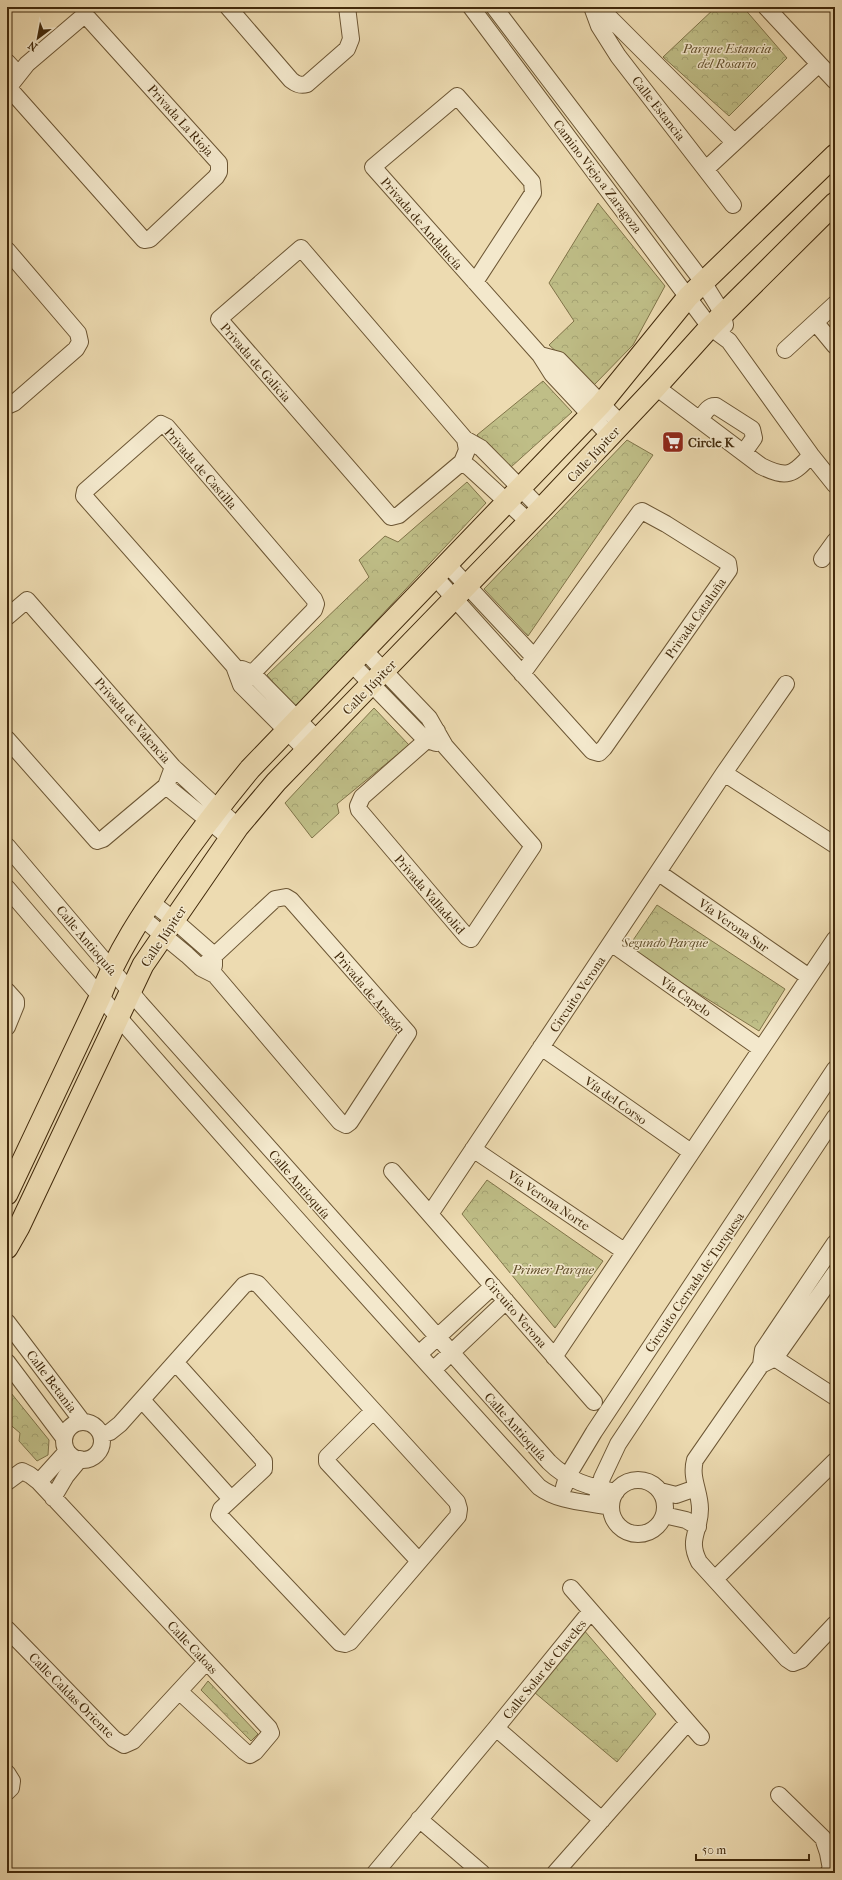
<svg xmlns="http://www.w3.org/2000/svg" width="842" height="1880" viewBox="0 0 842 1880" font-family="'IM FELL French Canon',serif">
<defs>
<pattern id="park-crowns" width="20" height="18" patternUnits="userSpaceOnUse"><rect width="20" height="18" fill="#bfbe87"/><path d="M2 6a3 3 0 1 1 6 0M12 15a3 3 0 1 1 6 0" fill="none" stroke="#a5a373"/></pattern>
</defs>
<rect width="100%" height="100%" fill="#eddbb1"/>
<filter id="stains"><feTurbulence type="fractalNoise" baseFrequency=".005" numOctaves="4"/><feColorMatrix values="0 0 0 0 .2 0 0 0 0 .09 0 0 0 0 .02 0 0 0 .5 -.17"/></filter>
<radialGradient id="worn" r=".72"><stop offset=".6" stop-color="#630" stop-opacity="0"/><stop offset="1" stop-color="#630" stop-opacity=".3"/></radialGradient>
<path fill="url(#park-crowns)" stroke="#807449" d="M716,7H743L787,58L729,116L663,57Z
M598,203L665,286L633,345L594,385L549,345L574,321L549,283Z
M543,381L572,412L511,467L477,435Z
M627,440L653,455L528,636L484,589Z
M467,482L486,503L295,708L267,675L369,577L359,560L385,536L398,542Z
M374,708L409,745L337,804L339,813L312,838L285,803Z
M657,905L785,989L759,1031L627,949Z
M487,1180L603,1261L555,1328L462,1214Z
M7,1388L49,1440L48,1455L37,1461L19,1441L20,1433L7,1422Z
M583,1629L656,1714L617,1762L534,1692Z
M208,1681L258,1734L251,1741L201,1690Z"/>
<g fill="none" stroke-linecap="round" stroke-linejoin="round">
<g stroke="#6c5634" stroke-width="18">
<path id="minor" d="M228,7L291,80C296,84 300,86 307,84L347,49L351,39L347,7
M471,7L710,327L729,341L811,455L835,485
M494,7L703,282L723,314L725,325
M592,7L599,26L618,56L733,205
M599,7L734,142
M766,7L835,81
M7,62L18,74
M7,86L144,240L150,239L216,177L219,172V163L88,18H81L27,64L8,88
M706,169L819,64
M7,250L78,333L80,342L76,349L14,403L7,406
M475,282L533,193L532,182L457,96L373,167L540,355L552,374L610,436
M816,323L835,346
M785,350L835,304
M540,355L559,360L621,424
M656,387L761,466C787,479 793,475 811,455
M700,420C704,414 708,405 716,406L752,429L754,438L744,452
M465,439L467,450L462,462L399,515L391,517L219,319L301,248L465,439L481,448L541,509
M462,462L470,468L529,522
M822,559L835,541
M447,564L534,657
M435,577L592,751L599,753L604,748L729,570L728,563L666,524L642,511L640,512L522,674
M7,617L27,600L173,767L238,827
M365,651L429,718L445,746L533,846L471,939L467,937L359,810L358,806L362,797L437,731
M352,664L421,735L427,740L436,743
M242,669L252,673L318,740
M241,685L314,610L316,604L314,599L167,427L161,424L85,491L84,496L234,666L241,685L306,750
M7,739L97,841L103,839L166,786L173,767
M724,773L835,845
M166,786L230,838
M7,846L140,1003L549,1462C568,1481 590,1487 616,1492
M659,873L809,977
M7,888C180,1091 359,1289 539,1487C559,1502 586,1502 611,1507
M151,902L174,920L214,955V966
M141,917L187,955L201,968L215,975L340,1122L346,1125L350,1122L408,1033L291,900L286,897L275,899L201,968
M611,943L761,1049
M7,991L16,1001V1005L7,1027
M541,1047L691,1152
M473,1149L624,1251
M392,1171L594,1402
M430,1214L724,773L786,684
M835,1243L763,1350L761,1365L695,1460C690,1478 700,1491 700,1509C700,1532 687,1539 699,1562L787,1659L793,1663L801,1660L835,1624
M7,1322L82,1421
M767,1353L835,1397
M419,1354L493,1286
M554,1357L835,939
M7,1362L64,1438
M761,1365L775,1358L835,1273
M433,1370L506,1301
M142,1400L231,1499
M373,1411L327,1457V1462L419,1561
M64 1441a19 19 0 1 1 38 0a19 19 0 1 1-38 0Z
M101,1435L110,1432L120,1424L244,1285L251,1282L258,1284L457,1502L459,1509L458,1516L350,1642L345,1644L340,1643L219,1515L221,1509L264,1469V1461L176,1363
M611 1507a27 27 0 1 1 54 0a27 27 0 1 1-54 0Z
M7,1482L22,1471L30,1475L39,1482L269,1728L271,1733L255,1752L250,1755L244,1751L180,1692
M39,1482L67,1451
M564,1487L567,1477L594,1432L835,1069
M660,1491L676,1495L696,1488
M53,1498L66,1476L80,1459
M597,1499L602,1478L618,1444L835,1117
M664,1515L686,1520L698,1527
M715,1579L835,1461
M571,1588L701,1737
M7,1629L114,1739L124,1745L133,1741L206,1662
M496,1728L602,1820
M7,1773L12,1781L11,1788L7,1792
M779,1795L823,1838L828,1853L831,1869L828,1873
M419,1819L482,1873
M375,1873L496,1728L591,1611
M555,1873L688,1722"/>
</g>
<g stroke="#41290b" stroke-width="23">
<path id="major" d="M7,1194L100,997C117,952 143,913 171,873C196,837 222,803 250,769L601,404L688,297L835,155
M7,1248L19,1227L143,965L238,827L276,782L541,509L656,387L710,327L835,203"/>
</g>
<use href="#minor" stroke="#f3e8cc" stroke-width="16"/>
<use href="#major" stroke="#eddbb1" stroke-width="21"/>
</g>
<defs>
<g id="supermarket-square" transform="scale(1.15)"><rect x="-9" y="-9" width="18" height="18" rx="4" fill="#8f2418" stroke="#f3e8cc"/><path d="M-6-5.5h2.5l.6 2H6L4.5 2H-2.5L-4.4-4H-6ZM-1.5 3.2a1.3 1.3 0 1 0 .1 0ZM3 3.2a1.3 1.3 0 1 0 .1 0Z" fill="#fff"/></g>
</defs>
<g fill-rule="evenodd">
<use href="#supermarket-square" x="673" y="442"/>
</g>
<g text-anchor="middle" stroke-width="3" stroke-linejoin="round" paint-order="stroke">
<g font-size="13" font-style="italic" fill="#604e2a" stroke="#f3e8cc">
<text x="727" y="53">Parque Estancia<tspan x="727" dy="15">del Rosario</tspan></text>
<text x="665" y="947">Segundo Parque</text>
<text x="553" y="1274">Primer Parque</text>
</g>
<g font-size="13" fill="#41290b" stroke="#f3e8cc">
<text transform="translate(659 108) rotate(52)" y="5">Calle Estancia</text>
<text transform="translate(181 120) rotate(48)" y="5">Privada La Rioja</text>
<text transform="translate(598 176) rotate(53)" y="5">Camino Viejo a Zaragoza</text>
<text transform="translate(422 223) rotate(49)" y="5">Privada de Andalucía</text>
<text transform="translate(256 362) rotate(49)" y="5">Privada de Galicia</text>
<text transform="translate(593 454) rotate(-47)" y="5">Calle Júpiter</text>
<text transform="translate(201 468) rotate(49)" y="5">Privada de Castilla</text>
<text transform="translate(695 618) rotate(-55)" y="5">Privada Cataluña</text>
<text transform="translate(369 687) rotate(-46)" y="5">Calle Júpiter</text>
<text transform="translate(133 720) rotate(49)" y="5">Privada de Valencia</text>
<text transform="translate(430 894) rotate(49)" y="5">Privada Valladolid</text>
<text transform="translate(734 925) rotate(35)" y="5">Vía Verona Sur</text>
<text transform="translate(163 936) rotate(-56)" y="5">Calle Júpiter</text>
<text transform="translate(87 940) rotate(50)" y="5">Calle Antioquía</text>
<text transform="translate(370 992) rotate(50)" y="5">Privada de Aragón</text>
<text transform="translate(577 994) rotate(-56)" y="5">Circuito Verona</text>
<text transform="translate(686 996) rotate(35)" y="5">Vía Capelo</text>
<text transform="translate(616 1100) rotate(35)" y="5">Vía del Corso</text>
<text transform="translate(300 1184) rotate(49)" y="5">Calle Antioquía</text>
<text transform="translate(549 1200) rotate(34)" y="5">Vía Verona Norte</text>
<text transform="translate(694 1282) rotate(-56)" y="5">Circuito Cerrada de Turquesa</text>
<text transform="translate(516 1312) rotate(49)" y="5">Circuito Verona</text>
<text transform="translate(52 1381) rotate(53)" y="5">Calle Betania</text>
<text transform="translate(516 1426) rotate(48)" y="5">Calle Antioquía</text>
<text transform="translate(193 1647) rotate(47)" y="5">Calle Caloas</text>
<text transform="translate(544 1669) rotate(-51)" y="5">Calle Solar de Claveles</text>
<text transform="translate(72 1695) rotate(45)" y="5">Calle Caldas Oriente</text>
</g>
<g font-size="13" font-weight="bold" fill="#41290b" stroke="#f3e8cc" text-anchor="start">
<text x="688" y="447">Circle K</text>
</g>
</g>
<rect width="842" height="1880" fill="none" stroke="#eddbb1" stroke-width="24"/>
<rect x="8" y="8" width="826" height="1864" fill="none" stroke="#41290b" stroke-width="2"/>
<rect x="12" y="12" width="818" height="1856" fill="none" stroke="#41290b"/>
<g transform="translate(38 38) rotate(212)" stroke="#f3e8cc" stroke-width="3" paint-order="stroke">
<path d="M0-3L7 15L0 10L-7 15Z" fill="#41290b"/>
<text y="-6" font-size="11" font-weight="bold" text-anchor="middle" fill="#41290b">N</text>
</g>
<path d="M696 1854v6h113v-6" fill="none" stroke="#41290b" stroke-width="2"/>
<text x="702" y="1854" font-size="12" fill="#41290b" stroke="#f3e8cc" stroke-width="3" paint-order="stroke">50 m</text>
<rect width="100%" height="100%" filter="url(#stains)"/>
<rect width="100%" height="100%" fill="url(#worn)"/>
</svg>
